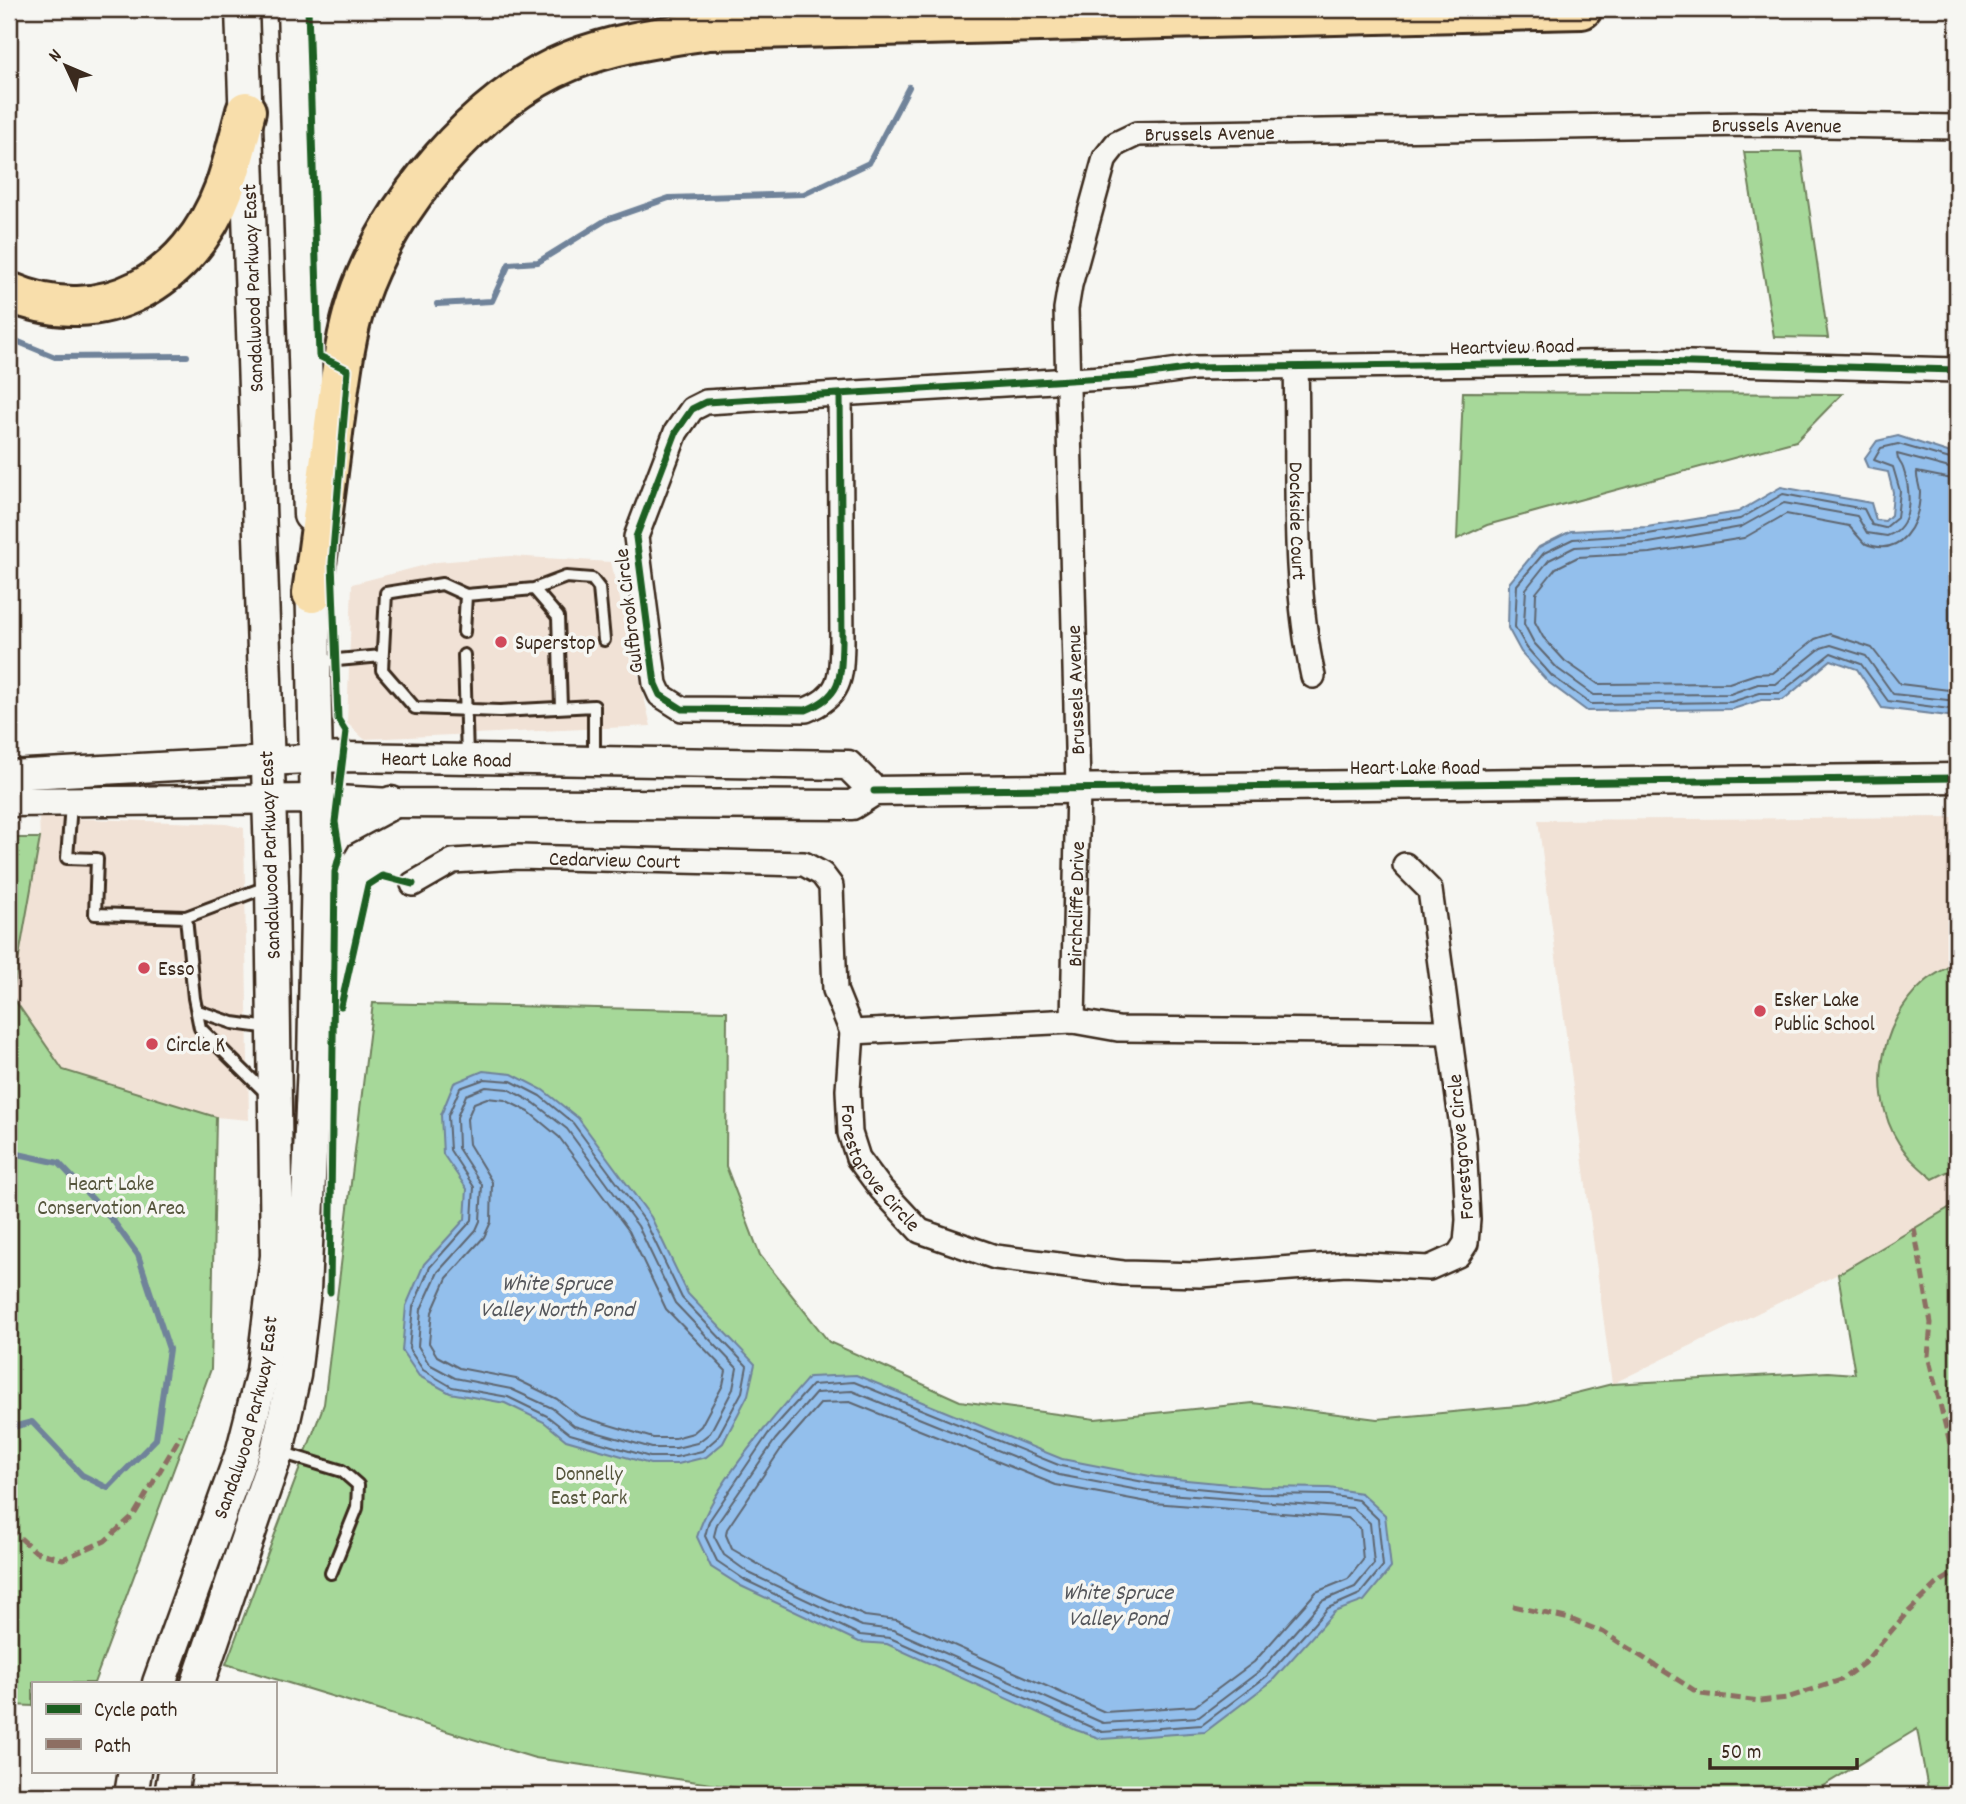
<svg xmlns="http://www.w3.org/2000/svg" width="1966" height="1804" viewBox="0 0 1966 1804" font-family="Dekko,sans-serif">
<rect width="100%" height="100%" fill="#f6f6f2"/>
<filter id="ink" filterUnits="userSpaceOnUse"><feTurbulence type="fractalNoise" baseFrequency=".0143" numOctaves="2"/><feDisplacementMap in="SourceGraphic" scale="14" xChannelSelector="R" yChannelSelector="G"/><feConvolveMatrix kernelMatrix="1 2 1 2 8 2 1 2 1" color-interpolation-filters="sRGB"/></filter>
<g filter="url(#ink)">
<path fill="#f1e2d6" d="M510,556L611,562L651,726L364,739L347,723L352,584L437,562Z
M39,817L226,824L244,828L249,1120L216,1117L63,1070L12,996L40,838Z
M1957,817V1203L1838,1274L1612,1384L1538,820Z"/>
<path fill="#a6d899" stroke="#70815c" stroke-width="2" d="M1744,152H1801L1828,338L1774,337Z
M1463,392L1842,394L1796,441L1487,525L1457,539Z
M9,838H40L12,996L63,1070L216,1117L211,1369L94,1683H33V1706L9,1705Z
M1957,962V1167L1933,1179C1924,1171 1913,1163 1906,1153C1865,1102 1877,1024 1925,982C1934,974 1947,968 1957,962Z
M373,1003L727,1011L726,1166L760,1255L829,1342L960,1401L1095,1419L1253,1403L1377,1419L1528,1405L1612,1384L1828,1372L1855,1374L1838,1274L1957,1203V1795H1929L1917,1729L1808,1795H785L535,1758L226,1664L324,1404Z"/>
<path fill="#93bfec" stroke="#70839a" stroke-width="2" d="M1898,436L1957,455V717L1882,708L1857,669L1831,660L1783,700H1761L1733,709L1587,711L1548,682L1521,652L1508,628L1509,583L1539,547L1571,531L1647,527L1738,512L1781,487L1871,503L1876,520L1885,521L1891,515L1893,492L1888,472L1868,468L1864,459L1877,441Z
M483,1071L512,1074L543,1090L578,1118L651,1217L688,1294L755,1364L748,1395L723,1443L706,1457L678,1464H650L566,1440L544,1422L505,1403L450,1393L419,1376L402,1351L406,1306L424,1264L465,1219L467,1189L443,1154L441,1115L454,1083Z
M856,1375L1062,1459L1155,1477L1260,1487L1329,1488L1361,1493L1385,1515L1391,1568L1364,1601L1334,1612L1272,1681L1205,1732L1102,1739L1076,1730L887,1644L859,1642L741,1586L711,1567L697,1537C711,1487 774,1417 809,1377Z"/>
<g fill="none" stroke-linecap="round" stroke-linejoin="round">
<path stroke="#5e6670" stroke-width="2" d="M1957,461L1898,444L1881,448L1874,460L1893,467L1900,491L1897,518L1885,528L1872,525L1864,509L1783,494L1740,519L1648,534L1573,539L1544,553L1517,585L1515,627L1527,648L1552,676L1591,704L1731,702L1760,693H1780L1831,653L1861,664L1888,701L1957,710
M1957,470L1897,454C1897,461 1901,462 1903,468C1911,491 1914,527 1887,536L1867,533L1857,516L1784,503L1741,527L1649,543L1575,547L1549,560L1526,589L1524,624L1534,643L1558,669L1594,695L1730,694L1758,684H1776L1821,648L1831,645L1866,656L1893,694L1957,701
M1957,480L1917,472C1916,479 1920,485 1920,493C1919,525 1901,559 1864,543L1849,526L1786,514L1744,538L1650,553L1578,557L1556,568L1536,593L1535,622L1543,637L1565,661L1598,684L1729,683L1756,674L1773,673L1815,639L1830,634L1872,648L1900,684L1957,691
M485,1079L511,1081L540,1096L573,1123L645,1221L682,1298L747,1366L742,1392L717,1438L702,1451L676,1457H650L570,1434L547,1416L508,1397L452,1387L423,1370L409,1349L413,1307L430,1267L472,1220L474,1187L450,1150L448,1116L460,1088Z
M486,1087L508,1089L534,1103L567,1129L638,1226L675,1303L737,1368L733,1389L710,1433L697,1443L676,1448H652L574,1426L552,1408L511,1389L455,1378L429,1364L418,1346L421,1309L438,1272L476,1230L480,1221L482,1185L458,1148L457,1117L466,1095Z
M487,1098L505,1100L529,1112L559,1137L629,1231L666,1309L726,1371L723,1385L701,1426L693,1433L675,1438H653L579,1416L557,1399L516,1379L459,1368L437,1356L429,1343L432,1312L447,1278L484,1237L491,1222L492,1182L469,1144L467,1119L474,1103Z
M854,1382L1061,1466L1154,1484L1259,1494L1329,1495L1358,1500L1378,1519L1383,1566L1360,1594L1328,1608L1267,1676L1202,1725L1102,1732L890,1638L860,1635L745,1580L717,1561L705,1536L709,1521L768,1434L812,1385Z
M852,1391L1059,1475L1154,1493L1353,1508L1370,1523L1374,1564L1355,1587L1322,1601L1261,1670L1199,1717L1103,1723L893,1630L862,1626L749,1573L724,1555L714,1536L717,1524L775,1440L816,1393Z
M850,1402L1056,1485L1153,1503L1348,1518L1360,1528L1363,1560L1348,1579L1316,1592L1254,1662L1195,1706L1105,1712L897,1620L865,1616L792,1584L732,1549L726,1535L727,1529L783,1446L821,1403Z"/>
<path stroke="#70839a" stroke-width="6" d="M437,304L492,301L509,264L538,262L606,220L669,198L804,194L869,163L909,87
M9,338L55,357L187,356
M9,1152L59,1163L114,1222L138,1255L169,1349L156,1439L108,1488L82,1475L32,1422L9,1428"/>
<g stroke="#3b2a1e" stroke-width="16">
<path id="service" d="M534,589L566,577L592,579L599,588L604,640
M464,632L466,595
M464,655L467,757
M315,662L382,656
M561,707L558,617L534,589L466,595L442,584L386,593L382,670L415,708L500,711L594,706V760
M71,804L67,858L97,859L95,914L186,917L269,886
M186,917L194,998L200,1028L268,1095
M198,1011L233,1023L270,1028
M280,1452L342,1471L358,1485L357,1508L331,1573"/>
</g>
<g stroke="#3b2a1e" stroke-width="28">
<g id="minor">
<path id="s1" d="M1296,367C1299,469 1291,575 1313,676"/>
<path d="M840,394L842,642C841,677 842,696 806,710L682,709L660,695L655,684L636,537L676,432L692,409L706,402L1136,376L1193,368L1652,362L1957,370"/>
<path id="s2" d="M413,884L453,861L518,857L804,864L822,874L831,886L835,990L852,1032L848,1090L850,1133L858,1158L881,1189L920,1231L995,1257L1123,1273L1200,1275L1346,1264L1429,1268L1458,1255L1466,1243L1468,1220L1464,1142L1430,890L1405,865"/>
<path id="s3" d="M1073,1021L1078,787L1066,309L1070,285L1105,158L1116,144L1137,134L1752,124L1957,127"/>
<path d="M852,1032L1073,1021L1118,1029L1449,1032"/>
</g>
</g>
<g stroke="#3b2a1e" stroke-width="33">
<g id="tertiary">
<path id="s4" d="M9,775L343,757L848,765L874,791"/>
<path d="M9,802L317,799L391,803L852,805L874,791L1957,778"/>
</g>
</g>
<g stroke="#3b2a1e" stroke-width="37">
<g id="secondary">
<path d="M294,9L310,515"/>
<path d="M318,864L337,832L391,803"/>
<path id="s5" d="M159,1683L243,1450L263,1371L277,1256L272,885L242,9"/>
<path d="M198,1683L277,1451L294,1375L304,1291L314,1063L318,864L312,570"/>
<path d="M131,1795L135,1771"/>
<path d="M171,1795L175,1771"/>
</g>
</g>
<g stroke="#3b2a1e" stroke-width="44">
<path id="motorway" d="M9,292C103,333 190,280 224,189C233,164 239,137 246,111
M312,593C320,537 327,481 334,425C340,383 344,340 357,300C388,207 478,98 570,61C615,43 661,37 709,30L1582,9"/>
</g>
<use href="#service" stroke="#f6f6f2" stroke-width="10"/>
<use href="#minor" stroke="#f6f6f2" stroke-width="23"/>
<use href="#tertiary" stroke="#f6f6f2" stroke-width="28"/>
<use href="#secondary" stroke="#f6f6f2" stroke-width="32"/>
<use href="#motorway" stroke="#f8deab" stroke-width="38"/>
<path stroke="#8d6e63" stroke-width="5" stroke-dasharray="10 5" stroke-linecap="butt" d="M1914,1228L1931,1323L1928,1356L1957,1472
M9,1528L36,1552L63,1559L105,1541L134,1515L181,1435
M1513,1606L1570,1619L1603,1632L1700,1694L1760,1701L1787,1698L1841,1680L1864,1663L1905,1615L1937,1584L1957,1571"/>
<g stroke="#f6f6f2" stroke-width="11">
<path id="cycleway" d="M308,9L319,356L348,370L332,563L338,719L346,732L335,822L340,854L335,872L330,1292
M840,394L842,642C841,677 842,696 806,710L682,709L660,695L655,684L636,537L676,432L692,409L706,402L1136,376L1193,368L1652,362L1957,370
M874,791L1957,778
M341,1006L368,885L382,876L413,884"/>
</g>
<use href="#cycleway" stroke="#1b5e20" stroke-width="7"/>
</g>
</g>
<g fill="#d1495b" stroke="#f6f6f2" stroke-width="2.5">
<circle cx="501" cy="642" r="7"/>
<circle cx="144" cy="968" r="7"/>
<circle cx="1760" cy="1011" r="7"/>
<circle cx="152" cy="1044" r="7"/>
</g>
<g text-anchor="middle" stroke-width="7" stroke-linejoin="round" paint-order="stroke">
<g font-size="21" fill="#3b2a1e" stroke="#f6f6f2">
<text dy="7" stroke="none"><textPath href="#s3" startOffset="1549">Brussels Avenue</textPath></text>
<text dy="7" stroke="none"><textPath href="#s3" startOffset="982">Brussels Avenue</textPath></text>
<text transform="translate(252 288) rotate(-92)" y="7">Sandalwood Parkway East</text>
<text transform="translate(1512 346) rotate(-1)" y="7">Heartview Road</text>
<text dy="7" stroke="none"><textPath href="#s1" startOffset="154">Dockside Court</textPath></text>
<text transform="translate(628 611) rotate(-97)" y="7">Gulfbrook Circle</text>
<text transform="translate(1075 690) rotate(-92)" y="7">Brussels Avenue</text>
<text dy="7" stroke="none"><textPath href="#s4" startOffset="438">Heart Lake Road</textPath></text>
<text x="1415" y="774">Heart Lake Road</text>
<text transform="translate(269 855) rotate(-92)" y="7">Sandalwood Parkway East</text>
<text dy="7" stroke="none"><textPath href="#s2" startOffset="208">Cedarview Court</textPath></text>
<text dy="7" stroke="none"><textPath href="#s3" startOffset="117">Birchcliffe Drive</textPath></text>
<text transform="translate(1460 1147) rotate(-95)" y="7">Forestgrove Circle</text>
<text dy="7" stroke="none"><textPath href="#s2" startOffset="728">Forestgrove Circle</textPath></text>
<text dy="7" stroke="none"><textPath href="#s5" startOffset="280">Sandalwood Parkway East</textPath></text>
</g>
<g font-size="21" fill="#3b2a1e" stroke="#f6f6f2" text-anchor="start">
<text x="515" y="649">Superstop</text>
<text x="158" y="975">Esso</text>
<text x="1774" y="1006">Esker Lake<tspan x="1774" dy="24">Public School</tspan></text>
<text x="166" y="1051">Circle K</text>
</g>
<g font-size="21" fill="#56563d" stroke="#f6f6f2">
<text x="111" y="1190">Heart Lake<tspan x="111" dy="24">Conservation Area</tspan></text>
<text x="589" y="1480">Donnelly<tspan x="589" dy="24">East Park</tspan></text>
</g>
<g font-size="23" font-style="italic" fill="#55575c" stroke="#f6f6f2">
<text x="557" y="1290">White Spruce<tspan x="557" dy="26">Valley North Pond</tspan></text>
<text x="1118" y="1599">White Spruce<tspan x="1118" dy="26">Valley Pond</tspan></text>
</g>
</g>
<rect width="1966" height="1804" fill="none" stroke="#f6f6f2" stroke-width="35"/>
<rect x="18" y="18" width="1931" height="1769" fill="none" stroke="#3b2a1e" stroke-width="2.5" filter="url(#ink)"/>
<rect x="32" y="1682" width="245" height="91" fill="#f6f6f2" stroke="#aba49d" stroke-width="2"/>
<rect x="46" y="1704" width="35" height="10" fill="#1b5e20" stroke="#aba49d" stroke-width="2"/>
<text x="94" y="1716" font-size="21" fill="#3b2a1e">Cycle path</text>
<rect x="46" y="1739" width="35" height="10" fill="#8d6e63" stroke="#aba49d" stroke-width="2"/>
<text x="94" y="1752" font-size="21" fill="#3b2a1e">Path</text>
<g transform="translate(66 66) rotate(314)" stroke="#f6f6f2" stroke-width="5" paint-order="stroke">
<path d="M0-5L12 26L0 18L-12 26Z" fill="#3b2a1e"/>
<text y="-10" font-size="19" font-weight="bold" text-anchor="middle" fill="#3b2a1e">N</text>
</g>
<path d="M1710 1758v10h147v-10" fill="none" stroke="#3b2a1e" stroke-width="3.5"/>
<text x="1721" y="1758" font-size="21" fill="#3b2a1e" stroke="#f6f6f2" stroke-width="5" paint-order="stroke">50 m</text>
</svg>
